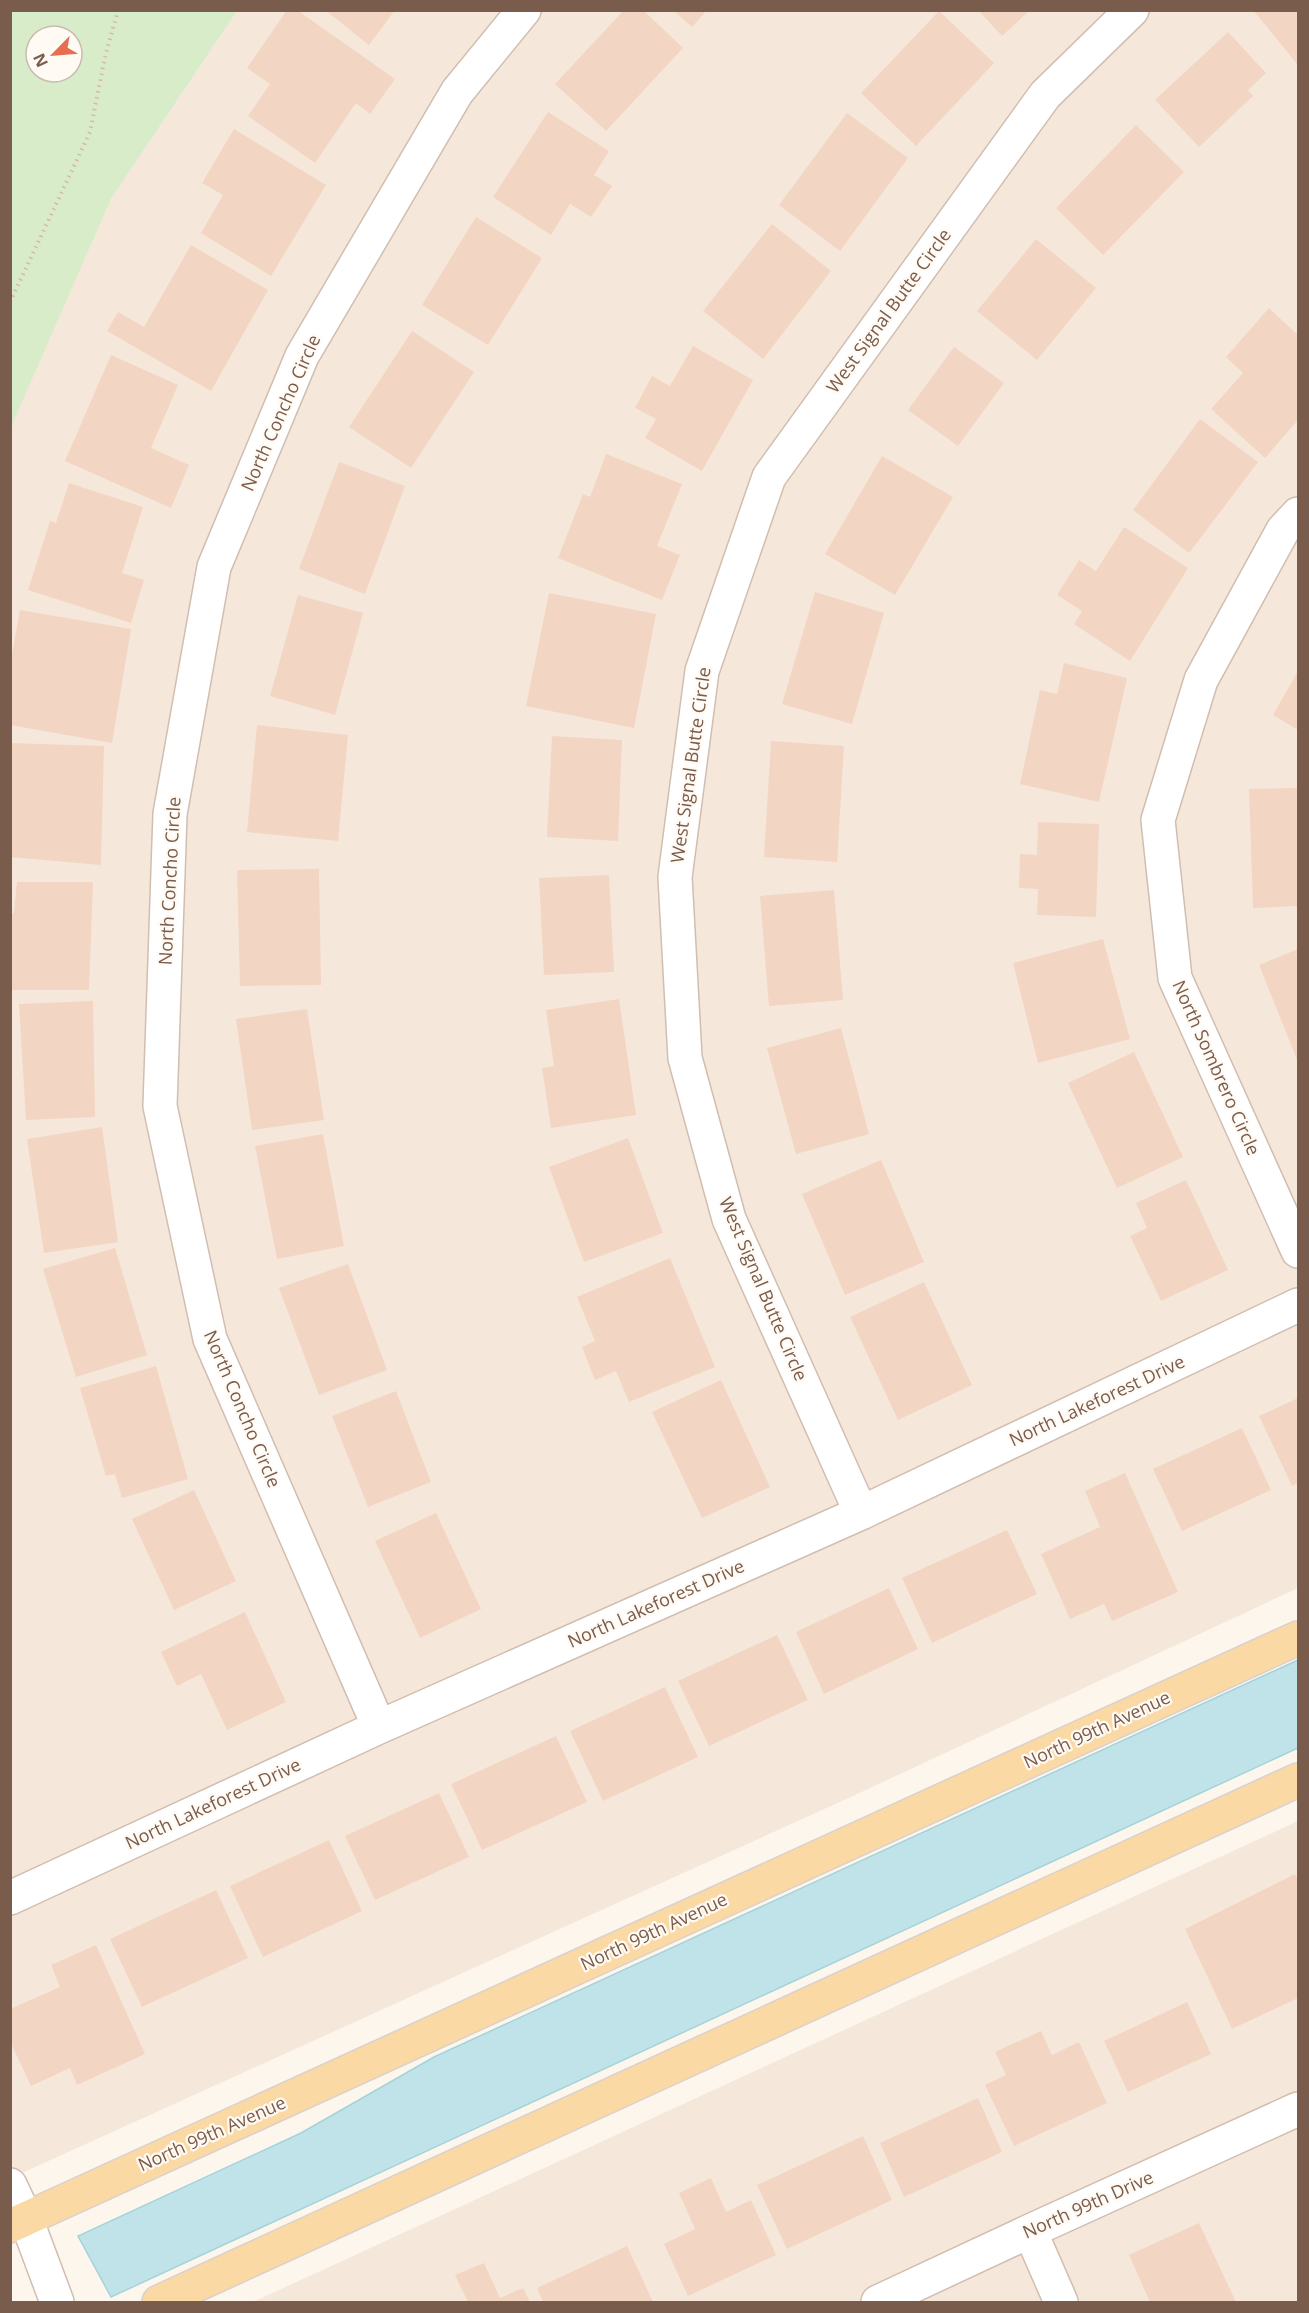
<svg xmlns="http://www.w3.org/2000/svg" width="1309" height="2313" viewBox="0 0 1309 2313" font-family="'Open Sans',sans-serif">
<rect width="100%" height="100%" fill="#fdf6ec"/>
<path fill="#f5e8da" d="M237,11H1298V1588L853,1796L11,2178L10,427L111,199Z
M1298,1821V2302H253Z"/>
<path fill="#d8ecc9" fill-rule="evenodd" d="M11,10L237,11L111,199L11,427ZM36,36H72V72H36Z"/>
<path fill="#bfe3e8" stroke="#a5d3da" stroke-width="1.5" d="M1298,1660V1748L111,2297L78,2236L301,2133L434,2057Z"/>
<path fill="#f3d5c3" d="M287,10H297L395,79L370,114L356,103L315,163L248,116L270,84L247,68Z
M325,10H395L369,45Z
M624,10H643L683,48L606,131L555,84Z
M673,10H707L692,27Z
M978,10H1030L1002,36Z
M1253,10H1298V65Z
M939,11L994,63L916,146L861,93Z
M1228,32L1266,73L1248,90L1253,96L1199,147L1155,100Z
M548,112L609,151L594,175L612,186L591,217L570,204L551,235L493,197Z
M847,113L908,158L840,251L779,205Z
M1136,125L1184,172L1103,255L1056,208Z
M234,129L326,185L271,276L201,233L223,195L202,183Z
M476,217L542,258L488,345L422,305Z
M772,224L831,271L763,359L703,311Z
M1036,239L1096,288L1037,360L977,311Z
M191,245L268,290L211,391L107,331L118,312L144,327Z
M1269,308L1298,335V420L1265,458L1211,409L1243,373L1226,357Z
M412,331L474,372L411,468L349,427Z
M693,346L753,380L702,471L645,438L656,419L635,408L652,376L670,386Z
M954,347L1004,383L958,446L908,410Z
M111,355L178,385L151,448L189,465L171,508L65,461Z
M1200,419L1258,462L1189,553L1133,510Z
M606,454L682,484L657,546L680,555L662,600L558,558L583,494L590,497Z
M882,456L953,497L895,595L825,554Z
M339,462L405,486L365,594L299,569Z
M69,483L143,507L122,573L144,580L131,623L28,590L50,521L56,523Z
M1124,527L1188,568L1130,661L1074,624L1082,611L1057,595L1079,560L1096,571Z
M815,592L884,613L852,724L782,704Z
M549,593L656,614L634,728L526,706Z
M298,595L363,613L335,715L270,696Z
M20,610L131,629L112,743L10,725V666Z
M1064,663L1127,678L1099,802L1020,784L1040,690L1057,694Z
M1298,671V730L1273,715Z
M257,725L348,735L338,841L247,832Z
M552,736L622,740L618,841L547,837Z
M771,741L844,746L837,862L764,857Z
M10,743L104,746L101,865L10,857Z
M1298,788V906L1253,908L1249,789Z
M1038,822L1099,824L1096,917L1037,915L1038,889L1019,888L1020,854L1037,855Z
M319,869L321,985L240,986L237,870Z
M609,875L614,972L544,975L539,878Z
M17,882H93L89,990H11L10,913H14Z
M834,890L843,1000L769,1006L760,896Z
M1103,939L1130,1039L1038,1063L1013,963Z
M1298,949V1062L1259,965Z
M619,999L636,1115L551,1128L542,1068L554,1066L546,1010Z
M93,1001L95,1117L26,1120L19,1004Z
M307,1009L324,1120L252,1130L236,1019Z
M841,1028L869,1134L796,1154L767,1048Z
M1134,1052L1183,1157L1117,1188L1068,1083Z
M102,1127L118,1242L44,1253L27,1139Z
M323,1134L344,1246L277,1259L255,1146Z
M628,1138L663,1233L584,1262L549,1167Z
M881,1160L924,1262L845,1295L802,1194Z
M1186,1180L1228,1270L1161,1301L1130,1236L1147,1228L1136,1203Z
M115,1248L147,1355L76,1377L43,1269Z
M670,1258L715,1367L629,1402L616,1371L595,1380L582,1347L595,1341L577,1297Z
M348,1264L387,1370L319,1395L279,1288Z
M924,1282L972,1385L898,1420L850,1317Z
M156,1366L188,1479L122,1498L115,1474L106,1476L80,1388Z
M721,1380L770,1487L702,1518L652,1412Z
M396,1391L431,1482L368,1507L332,1416Z
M1298,1398V1483L1292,1486L1259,1416Z
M1242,1428L1271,1490L1182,1531L1153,1469Z
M1125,1473L1178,1592L1112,1621L1104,1604L1070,1619L1041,1554L1100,1527L1085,1491Z
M194,1490L236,1581L174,1610L132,1519Z
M436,1513L481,1609L420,1638L375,1541Z
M1007,1530L1037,1594L932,1643L902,1578Z
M889,1588L918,1649L824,1694L796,1632Z
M245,1612L286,1702L227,1730L201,1674L177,1686L161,1652Z
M777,1635L808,1700L709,1746L678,1681Z
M665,1687L698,1757L603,1801L570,1731Z
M556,1736L587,1802L482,1850L451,1784Z
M439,1793L469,1857L375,1900L345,1836Z
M329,1840L362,1911L263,1957L230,1886Z
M1295,1874L1298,1881V1998L1232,2029L1185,1929Z
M216,1890L248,1958L142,2007L110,1939Z
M96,1945L145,2054L77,2085L70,2068L31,2086L10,2041V2009L60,1987L51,1965Z
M1187,2002L1211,2054L1128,2092L1104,2041Z
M1041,2031L1052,2055L1079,2042L1107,2103L1014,2146L985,2085L1006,2075L995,2052Z
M978,2098L1002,2152L904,2197L880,2143Z
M863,2136L892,2200L787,2249L757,2185Z
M711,2178L726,2212L751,2200L776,2255L688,2296L664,2244L695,2229L679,2193Z
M1199,2223L1236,2302H1150L1129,2255Z
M627,2246L653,2302H543L537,2288Z
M484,2263L500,2298L523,2288L530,2302H468L455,2275Z"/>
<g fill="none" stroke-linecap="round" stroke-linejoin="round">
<g stroke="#d1beb0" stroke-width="36">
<path id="minor" d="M1298,514L1283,530L1201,680L1158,820L1175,978L1298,1251
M861,1513L729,1219L685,1058L675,877L702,671L769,477L1045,95L1132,10
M379,1727L210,1339L160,1106L170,814L214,567L302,356L457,92L524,10
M10,1898L379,1727L861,1513L1298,1305
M10,2185L26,2219L57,2302
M1030,2231L1061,2302
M878,2302L1030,2231L1298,2109"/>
</g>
<g stroke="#dad1cd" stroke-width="36">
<path id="major" d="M10,2226L1298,1638
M159,2302L1298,1780"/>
</g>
<path stroke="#d9b8a5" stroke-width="4" stroke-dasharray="1.5 4.5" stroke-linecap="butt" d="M10,302L90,132L105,57L118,10"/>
<use href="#minor" stroke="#fff" stroke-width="33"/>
<use href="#major" stroke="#fbd9a5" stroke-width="33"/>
</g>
<g text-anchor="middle" stroke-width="4.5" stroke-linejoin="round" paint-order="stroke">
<g font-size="18" fill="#7a5c4d" stroke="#fffaf3">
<text transform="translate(889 311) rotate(-54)" y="6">West Signal Butte Circle</text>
<text transform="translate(281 413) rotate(-66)" y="6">North Concho Circle</text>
<text transform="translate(691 765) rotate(-82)" y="6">West Signal Butte Circle</text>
<text transform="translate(170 881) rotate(-87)" y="6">North Concho Circle</text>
<text transform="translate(1216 1068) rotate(66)" y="6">North Sombrero Circle</text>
<text transform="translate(763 1289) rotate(67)" y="6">West Signal Butte Circle</text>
<text transform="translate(1097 1401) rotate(-25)" y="6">North Lakeforest Drive</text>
<text transform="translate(242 1409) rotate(67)" y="6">North Concho Circle</text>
<text transform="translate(656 1604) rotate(-24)" y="6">North Lakeforest Drive</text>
<text transform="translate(1097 1730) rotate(-25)" y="6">North 99th Avenue</text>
<text transform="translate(213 1804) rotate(-25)" y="6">North Lakeforest Drive</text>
<text transform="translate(654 1932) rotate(-25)" y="6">North 99th Avenue</text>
<text transform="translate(212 2134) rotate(-24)" y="6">North 99th Avenue</text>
<text transform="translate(1088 2205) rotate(-24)" y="6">North 99th Drive</text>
</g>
</g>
<rect width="1309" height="2313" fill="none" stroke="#7a5c4d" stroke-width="24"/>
<g transform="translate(54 54) rotate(245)"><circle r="28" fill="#fffaf3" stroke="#cabbb1" stroke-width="1.5"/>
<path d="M0-4.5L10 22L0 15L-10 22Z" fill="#e76f51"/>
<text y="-9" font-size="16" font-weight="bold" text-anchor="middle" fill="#7a5c4d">N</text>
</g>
</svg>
